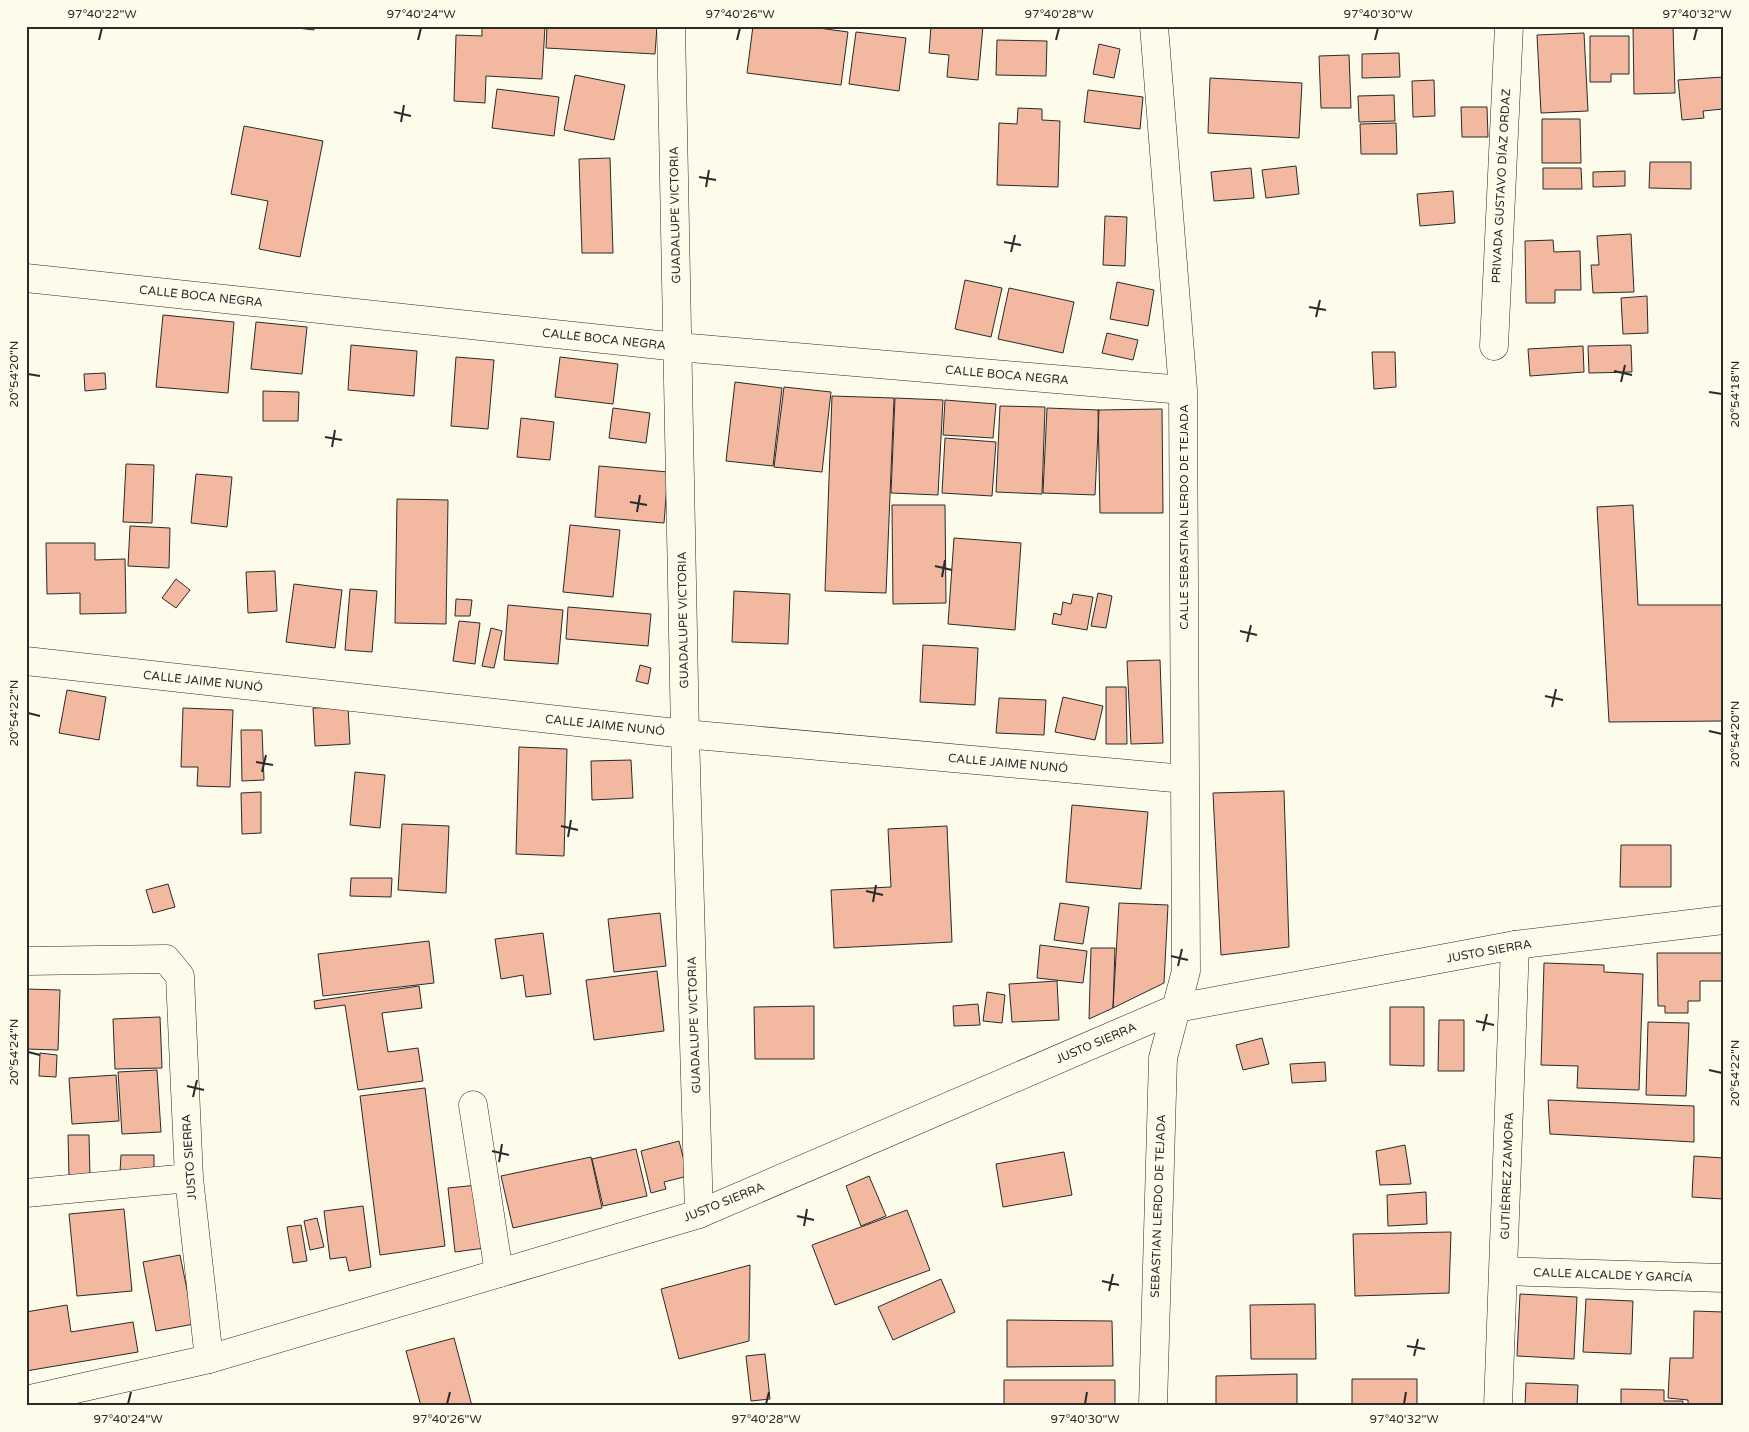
<svg xmlns="http://www.w3.org/2000/svg" width="1749" height="1432" viewBox="0 0 1749 1432" font-family="'Varela Round',sans-serif">
<rect width="100%" height="100%" fill="#fdfbea"/>
<path fill="#f2b8a0" stroke="#2b2b2b" d="M281,26H314V30Z
M482,26H545L542,79L486,76L485,103L454,101L456,35L482,36Z
M547,26H657L655,54L546,48Z
M753,26H804L848,32L841,85L747,73Z
M931,26H983L978,80L947,77L949,55L929,53Z
M1633,26H1673L1675,93L1634,94Z
M856,32L906,38L899,91L849,84Z
M1584,33L1588,111L1541,113L1537,35Z
M1590,36H1629V74H1611V82H1590Z
M997,40L1047,41L1046,76L996,75Z
M1099,44L1120,49L1114,78L1093,74Z
M1399,53L1400,77L1362,78V54Z
M1349,55L1351,108H1321L1319,56Z
M575,75L625,85L614,140L564,130Z
M1723,77V109L1703,111L1704,118L1682,120L1678,80Z
M1210,78L1302,83L1299,138L1208,133Z
M1434,80L1435,116L1413,117L1412,81Z
M497,89L559,97L554,136L492,128Z
M1088,90L1143,97L1140,129L1084,122Z
M1394,95L1395,121L1359,122L1358,96Z
M1461,107H1487L1488,137H1462Z
M1018,108L1042,109V120L1060,121L1058,187L997,185L999,123L1017,124Z
M1542,119H1580L1581,163H1542Z
M1396,123L1397,154H1361L1360,124Z
M244,126L323,141L300,257L259,249L268,201L231,194Z
M610,158L613,253H582L579,159Z
M1650,162H1691V189L1649,188Z
M1296,166L1299,194L1266,198L1262,170Z
M1251,168L1254,198L1214,201L1211,172Z
M1543,168H1581L1582,189H1543Z
M1625,171V186L1593,187V172Z
M1453,191L1455,223L1420,226L1417,194Z
M1105,216L1127,217L1125,266L1103,265Z
M1631,234L1634,292L1593,293L1591,265H1599L1597,236Z
M1553,240L1554,252L1580,251L1581,290H1555V303H1526L1525,241Z
M965,280L1002,288L991,337L955,329Z
M1117,282L1154,290L1148,326L1110,319Z
M1009,288L1074,302L1063,353L998,339Z
M1647,296L1648,333L1623,334L1621,298Z
M163,315L234,322L228,393L156,387Z
M256,322L307,327L302,374L251,369Z
M1107,333L1138,340L1133,360L1102,353Z
M351,345L417,351L414,396L348,390Z
M1631,345L1632,372L1589,373L1588,346Z
M1583,346L1584,372L1530,376L1528,349Z
M1372,352H1395L1396,387L1374,389Z
M456,357L494,360L488,429L451,426Z
M560,357L618,364L613,404L555,397Z
M105,373L106,389L85,391L84,374Z
M735,382L782,388L773,466L726,461Z
M784,387L831,392L822,472L774,467Z
M263,391L299,392L298,421H263Z
M832,396L894,398L886,593L825,591Z
M895,398L943,400L938,495L891,493Z
M945,400L996,404L993,438L943,435Z
M1000,406L1045,407L1042,494L996,492Z
M613,408L650,413L646,443L609,438Z
M1047,408L1099,410L1095,495L1043,493Z
M1162,409L1163,513H1100L1098,410Z
M521,418L554,422L550,460L517,457Z
M945,438L996,442L992,496L942,493Z
M126,464L154,465L152,523L123,522Z
M599,466L668,472L664,523L595,517Z
M196,474L232,477L227,527L191,523Z
M397,499L448,500L446,624L395,623Z
M892,505H945L946,603L893,604Z
M1633,505L1638,605H1723V721L1609,722L1597,507Z
M570,525L620,530L613,597L563,592Z
M130,526L170,528L169,568L128,566Z
M954,538L1021,543L1015,630L948,624Z
M46,543H95V560L125,559L126,613L80,614V593L47,594Z
M275,571L277,611L248,613L246,572Z
M176,579L190,590L176,608L162,598Z
M294,584L342,590L335,648L286,642Z
M350,589L377,591L372,652L345,650Z
M734,591L790,594L788,644L732,642Z
M1098,593L1112,596L1106,628L1091,626Z
M1073,594L1093,597L1087,630L1052,624L1054,613L1061,615L1063,602L1071,604Z
M456,599L472,600L470,616H455Z
M508,605L563,610L558,664L504,660Z
M568,607L651,614L648,646L566,639Z
M459,621L480,623L475,664L453,661Z
M491,628L502,631L494,668L482,666Z
M923,645L978,648L975,705L920,702Z
M1160,660L1163,743L1131,744L1127,661Z
M640,665L651,668L648,684L636,681Z
M1106,687H1126L1127,744H1106Z
M67,690L106,697L99,740L59,733Z
M1063,697L1103,706L1095,740L1055,732Z
M999,698L1046,700L1044,735L996,733Z
M348,707L350,744L315,746L313,708Z
M183,708L233,710L230,787L197,786L198,767H181Z
M241,730H262L264,780L242,781Z
M519,747L567,749L564,856L516,854Z
M631,760L633,798L592,800L591,761Z
M355,772L385,775L380,828L350,825Z
M1284,791L1289,947L1221,955L1213,793Z
M261,792V833L242,834L241,793Z
M1072,805L1148,812L1141,889L1066,882Z
M402,824L449,826L446,893L398,890Z
M947,826L952,942L834,948L831,890L891,887L888,829Z
M1621,845H1671V887H1620Z
M351,878H392L391,897L350,896Z
M168,884L175,907L153,913L146,890Z
M1060,903L1089,907L1083,944L1054,940Z
M1119,903L1168,905L1164,983L1113,1008Z
M660,913L666,966L614,972L608,919Z
M543,933L551,994L526,997L523,975L501,979L495,939Z
M429,941L434,983L323,996L318,954Z
M1040,945L1087,951L1083,983L1037,978Z
M1091,948H1115L1113,1008L1089,1019Z
M1657,953H1722V981H1700V1001H1688V1013H1665V1006H1658Z
M1544,963L1604,965V972L1643,974L1639,1090L1577,1088L1578,1066L1541,1065Z
M657,971L664,1031L594,1040L586,980Z
M1057,981L1059,1020L1012,1022L1009,984Z
M419,986L422,1008L382,1013L388,1052L418,1048L423,1081L358,1090L345,1005L315,1009L314,1001Z
M26,989L60,990L58,1050L26,1049Z
M987,992L1005,995L1002,1023L983,1021Z
M978,1004L980,1025L954,1026L953,1006Z
M814,1006V1059H755L754,1007Z
M1390,1007H1424V1066L1390,1065Z
M160,1017L162,1068L115,1069L113,1019Z
M1439,1020H1464V1071H1438Z
M1648,1022L1689,1023L1686,1096L1646,1095Z
M1262,1038L1269,1064L1243,1070L1236,1045Z
M40,1053L57,1055L56,1077L39,1076Z
M1325,1062L1326,1081L1292,1083L1290,1064Z
M157,1070L161,1132L122,1134L118,1072Z
M116,1075L119,1121L72,1124L69,1078Z
M425,1088L445,1246L380,1255L360,1096Z
M1548,1100L1694,1106V1142L1550,1134Z
M68,1135H89L90,1176H69Z
M679,1141L688,1176L664,1182L666,1189L651,1193L641,1151Z
M1405,1145L1411,1184L1380,1185L1376,1151Z
M636,1149L647,1196L603,1206L592,1159Z
M1064,1152L1072,1195L1003,1207L996,1164Z
M121,1155H154V1172H120Z
M1694,1156L1723,1158V1199L1692,1197Z
M591,1157L602,1208L513,1228L501,1176Z
M869,1176L886,1216L861,1226L846,1186Z
M478,1185L485,1248L455,1252L448,1188Z
M1426,1192L1427,1224L1388,1226L1387,1195Z
M363,1206L371,1267L349,1271L346,1257L330,1259L324,1211Z
M124,1209L132,1291L77,1296L69,1214Z
M907,1210L930,1270L835,1305L812,1245Z
M317,1218L324,1247L310,1250L304,1221Z
M301,1225L307,1261L293,1263L287,1227Z
M1451,1232L1449,1293L1355,1296L1353,1234Z
M180,1255L194,1324L156,1331L143,1262Z
M750,1265L749,1341L679,1359L661,1289Z
M941,1279L955,1312L893,1340L878,1307Z
M1520,1294L1577,1297L1574,1359L1517,1356Z
M1586,1299L1633,1301L1631,1354L1583,1352Z
M1315,1304L1316,1359H1251L1250,1305Z
M67,1305L71,1332L133,1322L138,1352L26,1371V1312Z
M1694,1311L1723,1312V1406H1688V1400L1668,1398L1670,1358H1693Z
M1007,1320L1112,1321L1113,1366L1007,1367Z
M454,1338L472,1406H421L406,1351Z
M765,1354L770,1399L751,1401L746,1356Z
M1297,1374V1406H1216V1376Z
M1352,1379H1417V1406H1352Z
M1004,1380H1115V1406H1004Z
M1526,1383L1578,1385L1577,1406H1525Z
M1621,1389L1664,1390V1401H1683V1406H1621Z"/>
<g fill="none" stroke-linecap="round" stroke-linejoin="round">
<g stroke="#2b2b2b" stroke-width="29">
<path id="minor" d="M671,26L685,734L699,1214
M26,278L678,347L1183,390
M1494,346L1509,26
M26,661L685,734L1185,779
M26,961L166,959L180,976L189,1178L209,1359
M473,1105L499,1273
M26,1193L189,1178
M1503,1271L1723,1278
M1153,1406L1163,1058L1186,971L1183,390L1154,26
M1498,1406L1515,945"/>
</g>
<g stroke="#2b2b2b" stroke-width="29">
<path id="major" d="M26,1400L209,1359L699,1214L1177,1008L1515,945L1723,920"/>
</g>
<use href="#minor" stroke="#fdfbea" stroke-width="28"/>
<use href="#major" stroke="#fdfbea" stroke-width="28"/>
</g>
<path fill="none" stroke="#2b2b2b" stroke-width="2" d="M99,40L102,28M418,40L421,28M737,40L740,28M1056,40L1059,28M1375,40L1378,28M1694,40L1697,28M394,112L411,116M401,122L404,105M699,177L716,180M706,187L709,170M1004,242L1021,245M1011,252L1015,235M1309,307L1326,310M1316,317L1320,300M1614,371L1632,375M28,374L40,376M1621,382L1625,365M1709,392L1722,394M325,437L342,440M332,447L335,430M630,502L647,505M637,512L640,495M935,566L952,570M942,577L945,560M1240,631L1257,635M1247,642L1251,625M1545,696L1563,700M1552,707L1556,689M28,713L40,716M1709,731L1722,734M256,762L273,765M262,772L266,755M561,826L578,830M568,837L571,820M866,891L883,895M873,902L876,885M1171,956L1188,960M1178,966L1182,949M1476,1021L1494,1025M1483,1031L1487,1014M28,1052L40,1055M1709,1070L1722,1073M187,1086L204,1090M193,1097L197,1080M492,1151L509,1155M499,1162L502,1144M797,1216L814,1220M804,1226L807,1209M1102,1281L1119,1285M1109,1291L1113,1274M1407,1346L1425,1349M1414,1356L1418,1339M128,1404L131,1392M447,1404L450,1392M766,1404L769,1392M1085,1404L1087,1392M1404,1404L1406,1392"/>
<g text-anchor="middle" stroke-width="4" stroke-linejoin="round" paint-order="stroke">
<g font-size="12" fill="#2b2b2b" stroke="#fdfbea">
<text transform="translate(1501 186) rotate(-87)" y="4">PRIVADA GUSTAVO DÍAZ ORDAZ</text>
<text transform="translate(675 215) rotate(-91)" y="4">GUADALUPE VICTORIA</text>
<text transform="translate(201 296) rotate(6)" y="4">CALLE BOCA NEGRA</text>
<text transform="translate(604 339) rotate(6)" y="4">CALLE BOCA NEGRA</text>
<text transform="translate(1007 375) rotate(5)" y="4">CALLE BOCA NEGRA</text>
<text transform="translate(1184 517) rotate(-90)" y="4">CALLE SEBASTIAN LERDO DE TEJADA</text>
<text transform="translate(683 620) rotate(-91)" y="4">GUADALUPE VICTORIA</text>
<text transform="translate(203 681) rotate(6)" y="4">CALLE JAIME NUNÓ</text>
<text transform="translate(605 725) rotate(6)" y="4">CALLE JAIME NUNÓ</text>
<text transform="translate(1008 763) rotate(5)" y="4">CALLE JAIME NUNÓ</text>
<text transform="translate(1489 951) rotate(-10)" y="4">JUSTO SIERRA</text>
<text transform="translate(694 1025) rotate(-92)" y="4">GUADALUPE VICTORIA</text>
<text transform="translate(1096 1043) rotate(-23)" y="4">JUSTO SIERRA</text>
<text transform="translate(189 1157) rotate(-94)" y="4">JUSTO SIERRA</text>
<text transform="translate(1507 1176) rotate(-88)" y="4">GUTIÉRREZ ZAMORA</text>
<text transform="translate(724 1202) rotate(-22)" y="4">JUSTO SIERRA</text>
<text transform="translate(1158 1206) rotate(-88)" y="4">SEBASTIAN LERDO DE TEJADA</text>
<text transform="translate(1613 1275) rotate(2)" y="4">CALLE ALCALDE Y GARCÍA</text>
</g>
</g>
<rect width="1749" height="1432" fill="none" stroke="#fdfbea" stroke-width="55"/>
<rect x="28" y="28" width="1694" height="1376" fill="none" stroke="#2b2b2b" stroke-width="2"/>
<g font-size="12" text-anchor="middle" fill="#2b2b2b">
<text x="102" y="18">97°40'22"W</text>
<text x="421" y="18">97°40'24"W</text>
<text x="740" y="18">97°40'26"W</text>
<text x="1059" y="18">97°40'28"W</text>
<text x="1378" y="18">97°40'30"W</text>
<text x="1697" y="18">97°40'32"W</text>
<text transform="translate(14 374) rotate(-90)" y="4">20°54'20"N</text>
<text transform="translate(1735 394) rotate(-90)" y="4">20°54'18"N</text>
<text transform="translate(14 713) rotate(-90)" y="4">20°54'22"N</text>
<text transform="translate(1735 734) rotate(-90)" y="4">20°54'20"N</text>
<text transform="translate(14 1052) rotate(-90)" y="4">20°54'24"N</text>
<text transform="translate(1735 1073) rotate(-90)" y="4">20°54'22"N</text>
<text x="128" y="1423">97°40'24"W</text>
<text x="447" y="1423">97°40'26"W</text>
<text x="766" y="1423">97°40'28"W</text>
<text x="1085" y="1423">97°40'30"W</text>
<text x="1404" y="1423">97°40'32"W</text>
</g>
</svg>
